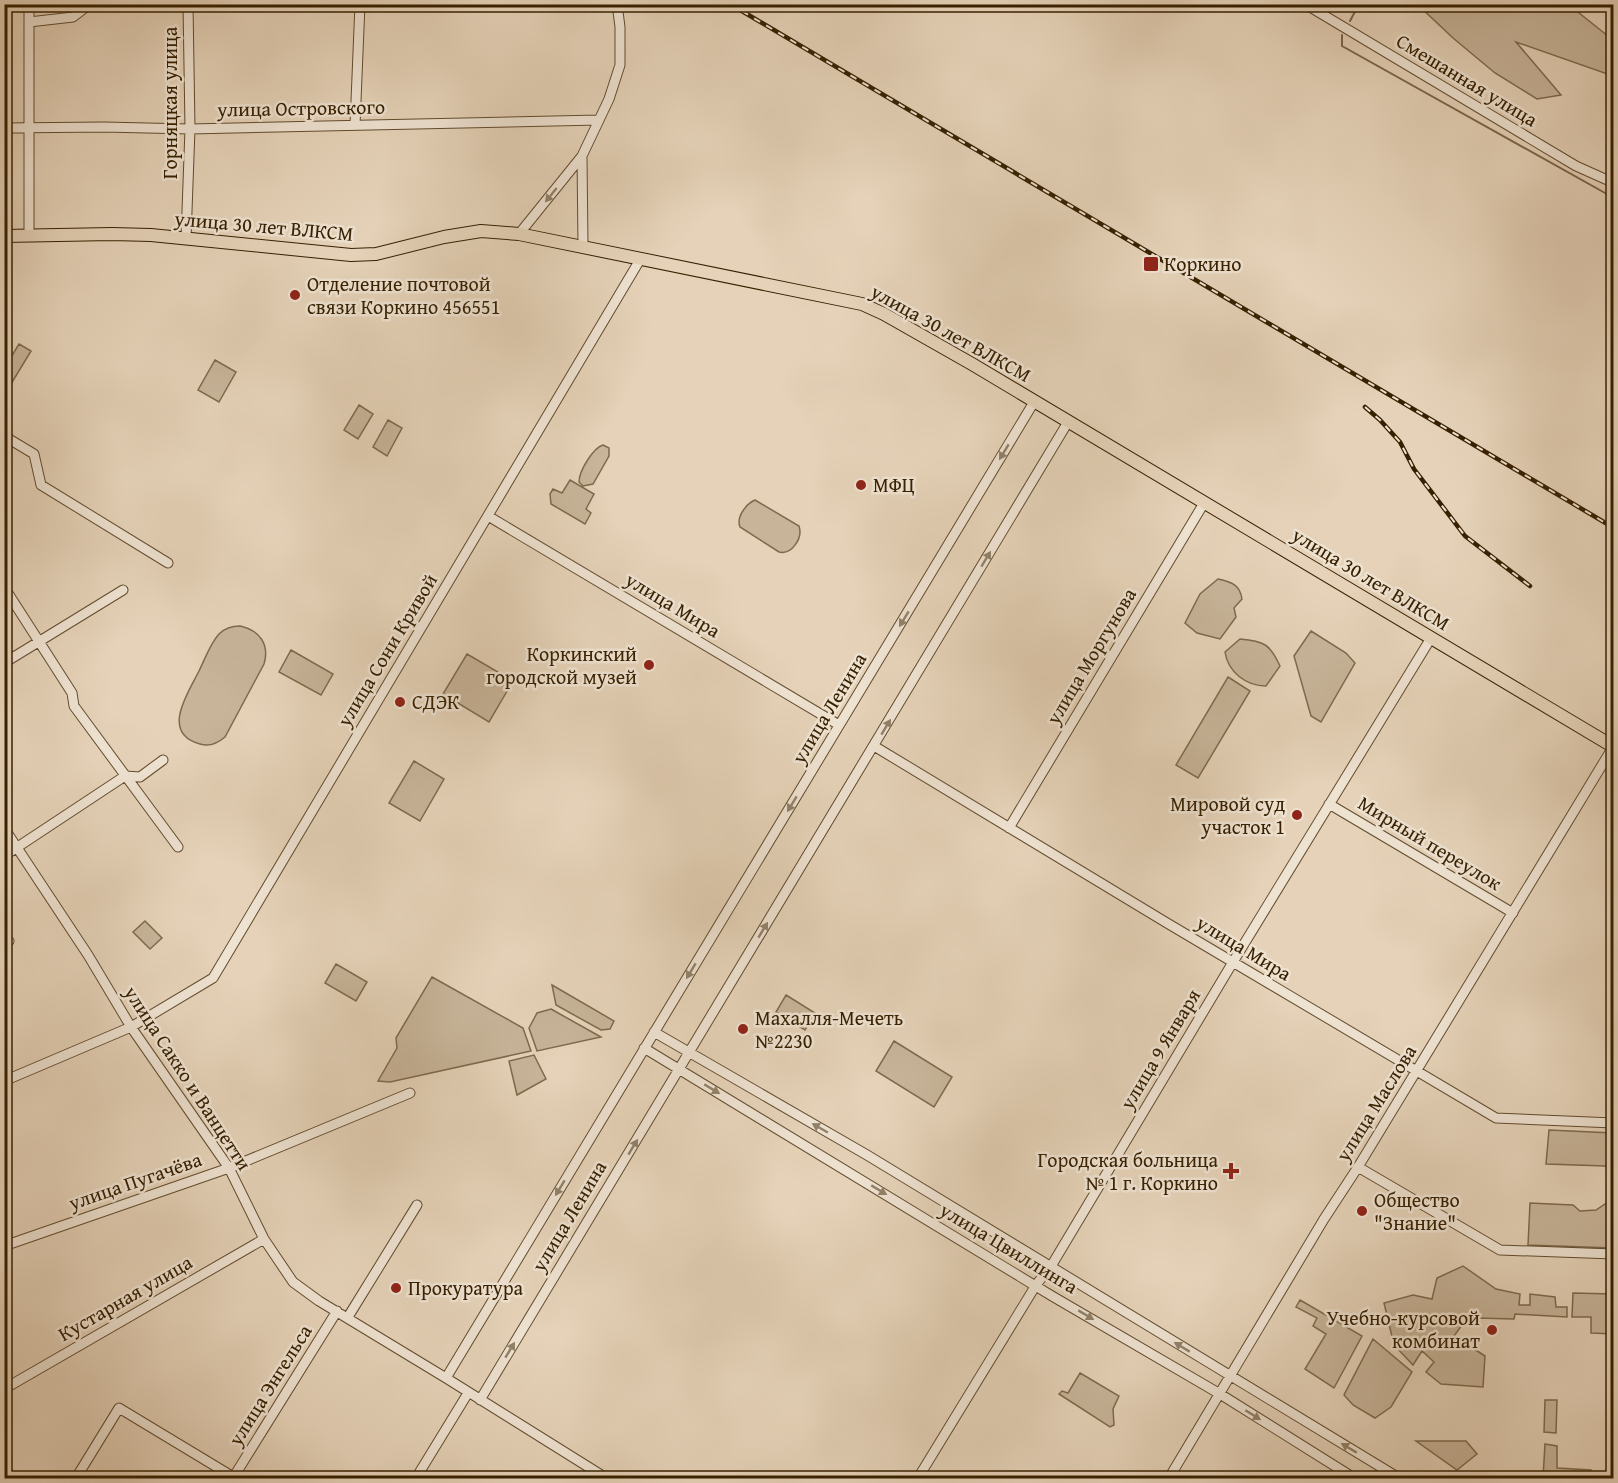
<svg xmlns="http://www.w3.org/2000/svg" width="1618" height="1483" viewBox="0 0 1618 1483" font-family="'Gentium Book Plus',serif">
<rect width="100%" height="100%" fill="#e5d2b8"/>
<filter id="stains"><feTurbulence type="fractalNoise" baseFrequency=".00333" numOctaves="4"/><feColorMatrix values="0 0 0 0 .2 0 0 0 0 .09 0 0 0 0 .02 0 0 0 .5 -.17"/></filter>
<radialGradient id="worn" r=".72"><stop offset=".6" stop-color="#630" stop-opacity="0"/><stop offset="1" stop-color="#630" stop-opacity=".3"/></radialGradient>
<path fill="#c7b499" stroke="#7f6a4c" stroke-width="1.5" d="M1418,5H1569L1613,40V76L1516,42L1561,95L1537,99L1495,73L1453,38Z
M19,344L31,351L5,394V367Z
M215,360L236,372L219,402L198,390Z
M359,405L373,414L358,439L344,430Z
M388,420L402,428L387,456L373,447Z
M603,445L609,448V456L593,484L583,486L579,482C579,471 593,448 603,445Z
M570,480L594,494L586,509L591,513L585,524L551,504L550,494L553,489L562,493Z
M755,500L799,526C803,538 792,555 779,552L740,527C736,517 746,504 755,500Z
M1218,579C1232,582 1240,585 1242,599L1234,608L1236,617L1220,639L1197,633L1185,623L1200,594Z
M240,626C259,630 270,644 264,664L225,737C218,743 209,747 200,744C160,733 188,693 199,671C205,659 210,644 219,634C225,628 232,626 240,626Z
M1311,631L1346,653L1355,663L1321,722L1311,716L1294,656Z
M1240,639C1264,641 1270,644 1280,666L1266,686C1246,686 1228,672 1225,652Z
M291,650L333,674L321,695L279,672Z
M467,654L513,681L489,722L443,694Z
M1228,677L1250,691L1198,778L1176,765Z
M414,761L444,779L420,821L389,803Z
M145,921L162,938L150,949L133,932Z
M336,964L367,982L356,1001L325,983Z
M432,977L523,1028L531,1051L390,1082L378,1081L397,1048L396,1038Z
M552,985L614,1021L610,1029L601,1030L556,1005Z
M786,995L815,1013L805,1030L776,1012Z
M551,1009L601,1037L537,1051L529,1028L537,1013Z
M894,1041L952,1077L934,1107L876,1071Z
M534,1055L546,1079L517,1095L509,1061Z
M1549,1130L1613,1133V1173L1605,1166L1546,1164Z
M1608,1202L1613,1203V1248L1528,1245L1530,1203L1573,1205L1580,1211L1596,1210Z
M1463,1266L1496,1289L1520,1294L1519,1305H1530V1294L1555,1297L1556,1307H1567V1317L1515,1314L1514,1319L1476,1318V1325H1462L1454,1336L1485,1356L1483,1387L1441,1384L1426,1372L1434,1362L1422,1351L1413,1365L1394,1345L1384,1303L1413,1295L1432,1299L1437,1278Z
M1573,1293L1613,1294V1334L1591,1333V1317H1572Z
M1300,1300L1362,1336L1334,1388L1305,1369L1326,1334L1313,1326L1317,1318L1296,1307Z
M1373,1339L1412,1372L1391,1407L1375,1418L1353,1405L1344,1395Z
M1080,1373L1119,1396L1113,1409L1114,1425L1110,1427L1059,1394L1062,1391L1068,1393Z
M1545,1400H1557L1556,1433L1544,1432Z
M1416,1441H1466L1477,1454L1457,1470Z
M1545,1444L1557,1446V1468L1591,1470L1592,1478H1543Z"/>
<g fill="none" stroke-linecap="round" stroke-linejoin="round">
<path stroke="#7c6649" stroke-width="2" d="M1350,21L1359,4
M1342,35V46L1614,198"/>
<g stroke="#624c2e" stroke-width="11">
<path id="minor" d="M29,4V236
M1305,4L1576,166L1614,183
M29,22L73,17L90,4
M355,125L360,4
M4,128L104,127L190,129L599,120
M582,156L583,246
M519,234L582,156L609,99L620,65V27L617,4
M186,238L190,129L188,4
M4,436L34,454L41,485L168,563
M488,516L839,725
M4,587L72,693L74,706L178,847
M4,663L123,590
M874,746L1167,923L1496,1118L1614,1123
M1329,804L1513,913
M4,828L88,955L131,1027L229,1168L264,1239L293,1282L319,1301L446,1378L606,1478
M1009,828L1204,503
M4,856L125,776L140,777L163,760
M4,943L9,941
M654,1032L867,1155L1399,1478
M644,1048L1052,1296L1220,1394L1354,1478
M4,1081L131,1027L213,978L641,258
M1358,1167L1500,1250L1614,1254
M4,1246L229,1168L410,1093
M348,1317L417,1205
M446,1378L1034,402
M4,1389L264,1239
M480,1400L1068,422
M4,1465L11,1478
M76,1478L119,1408L235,1478
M233,1478L337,1311
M416,1478L468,1393
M918,1478L1036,1285L1053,1263L1233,962L1431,638
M1169,1478L1324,1219L1358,1167L1613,747"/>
</g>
<g stroke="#372000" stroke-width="14">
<path id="major" d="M4,236L112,234L151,235L351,255L376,254L444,237L481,231L519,234L862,304L884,314L972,364L1614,747"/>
</g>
<use href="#minor" stroke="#eee2d1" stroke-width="9"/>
<use href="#major" stroke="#e5d2b8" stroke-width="12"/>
<g stroke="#372000" stroke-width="4.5">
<path id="rail" d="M730,4L1614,528
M1365,407L1380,420L1400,442L1414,469L1465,536L1530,586"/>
</g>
<use href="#rail" stroke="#eee2d1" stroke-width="2" stroke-dasharray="7" stroke-linecap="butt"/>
</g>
<defs><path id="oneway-solid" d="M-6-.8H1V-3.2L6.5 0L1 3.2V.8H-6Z" transform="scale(1.5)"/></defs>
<g fill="#928168">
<use href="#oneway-solid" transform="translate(551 195) rotate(129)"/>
<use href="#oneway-solid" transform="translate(1004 452) rotate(121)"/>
<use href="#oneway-solid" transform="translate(986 559) rotate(-59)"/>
<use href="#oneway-solid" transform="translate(904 619) rotate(121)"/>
<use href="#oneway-solid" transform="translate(886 727) rotate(-59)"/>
<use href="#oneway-solid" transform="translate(792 804) rotate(121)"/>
<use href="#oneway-solid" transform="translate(763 930) rotate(-59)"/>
<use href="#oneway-solid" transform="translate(691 971) rotate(121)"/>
<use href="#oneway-solid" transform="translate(712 1089) rotate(31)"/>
<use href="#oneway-solid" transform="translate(820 1128) rotate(-150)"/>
<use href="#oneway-solid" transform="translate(633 1147) rotate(-59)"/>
<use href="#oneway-solid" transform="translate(560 1188) rotate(121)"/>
<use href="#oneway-solid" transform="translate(879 1190) rotate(31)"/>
<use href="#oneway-solid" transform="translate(1086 1315) rotate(31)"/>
<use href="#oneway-solid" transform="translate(1182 1347) rotate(-149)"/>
<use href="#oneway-solid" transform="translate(510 1350) rotate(-59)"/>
<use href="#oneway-solid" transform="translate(1253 1415) rotate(32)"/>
<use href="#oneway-solid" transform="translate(1349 1448) rotate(-149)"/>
</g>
<g fill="#8f2418" stroke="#eee2d1" stroke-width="2">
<rect x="1143" y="256" width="16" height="16" rx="3"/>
<circle cx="295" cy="295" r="6"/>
<circle cx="861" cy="485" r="6"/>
<circle cx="649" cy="665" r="6"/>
<circle cx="400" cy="702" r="6"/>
<circle cx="1297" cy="815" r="6"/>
<circle cx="743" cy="1029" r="6"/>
<path d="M1228 1162h6v6h6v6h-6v6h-6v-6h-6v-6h6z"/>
<circle cx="1362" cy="1211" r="6"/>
<circle cx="396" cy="1288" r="6"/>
<circle cx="1492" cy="1330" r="6"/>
</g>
<g text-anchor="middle" stroke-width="5" stroke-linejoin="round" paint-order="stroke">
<g font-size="20" fill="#372000" stroke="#eee2d1">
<text transform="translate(1467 80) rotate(31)" y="7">Смешанная улица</text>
<text transform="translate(170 103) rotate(-90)" y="7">Горняцкая улица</text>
<text transform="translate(301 108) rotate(-1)" y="7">улица Островского</text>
<text transform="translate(264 226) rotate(5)" y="7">улица 30 лет ВЛКСМ</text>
<text transform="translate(951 333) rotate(29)" y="7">улица 30 лет ВЛКСМ</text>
<text transform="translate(1371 579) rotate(31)" y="7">улица 30 лет ВЛКСМ</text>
<text transform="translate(673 605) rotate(31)" y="7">улица Мира</text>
<text transform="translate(387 650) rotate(-59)" y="7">улица Сони Кривой</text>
<text transform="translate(1091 656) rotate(-59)" y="7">улица Моргунова</text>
<text transform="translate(829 708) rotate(-59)" y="7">улица Ленина</text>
<text transform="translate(1430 843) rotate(31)" y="7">Мирный переулок</text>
<text transform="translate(1244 948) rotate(31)" y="7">улица Мира</text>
<text transform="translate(1160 1049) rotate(-59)" y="7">улица 9 Января</text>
<text transform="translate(188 1078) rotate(57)" y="7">улица Сакко и Ванцетти</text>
<text transform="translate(1376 1103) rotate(-58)" y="7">улица Маслова</text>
<text transform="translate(135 1181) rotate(-19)" y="7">улица Пугачёва</text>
<text transform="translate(569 1216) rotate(-59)" y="7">улица Ленина</text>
<text transform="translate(1009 1248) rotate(31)" y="7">улица Цвиллинга</text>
<text transform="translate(125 1298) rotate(-30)" y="7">Кустарная улица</text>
<text transform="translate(270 1385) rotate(-58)" y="7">улица Энгельса</text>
</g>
<g font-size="20" fill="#372000" stroke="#eee2d1" text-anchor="start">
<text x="1164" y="271">Коркино</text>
<text x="307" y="291">Отделение почтовой<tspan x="307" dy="23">связи Коркино 456551</tspan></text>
<text x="873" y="492">МФЦ</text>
<text x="637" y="661" text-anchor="end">Коркинский<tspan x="637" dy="23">городской музей</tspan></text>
<text x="412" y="709">СДЭК</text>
<text x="1285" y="811" text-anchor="end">Мировой суд<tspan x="1285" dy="23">участок 1</tspan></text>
<text x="755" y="1025">Махалля-Мечеть<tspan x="755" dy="23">№2230</tspan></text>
<text x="1218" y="1167" text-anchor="end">Городская больница<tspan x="1218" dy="23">№ 1 г. Коркино</tspan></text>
<text x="1374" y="1207">Общество<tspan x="1374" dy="23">"Знание"</tspan></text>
<text x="408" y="1295">Прокуратура</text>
<text x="1480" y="1325" text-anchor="end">Учебно-курсовой<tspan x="1480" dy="23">комбинат</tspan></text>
</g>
</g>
<rect width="1618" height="1483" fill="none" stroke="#e5d2b8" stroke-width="24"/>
<rect x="6" y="6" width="1606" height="1471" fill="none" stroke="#372000" stroke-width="3"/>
<rect x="12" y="12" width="1594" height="1459" fill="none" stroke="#372000" stroke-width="1.5"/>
<rect width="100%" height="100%" filter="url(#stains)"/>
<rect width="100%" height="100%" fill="url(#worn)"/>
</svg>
